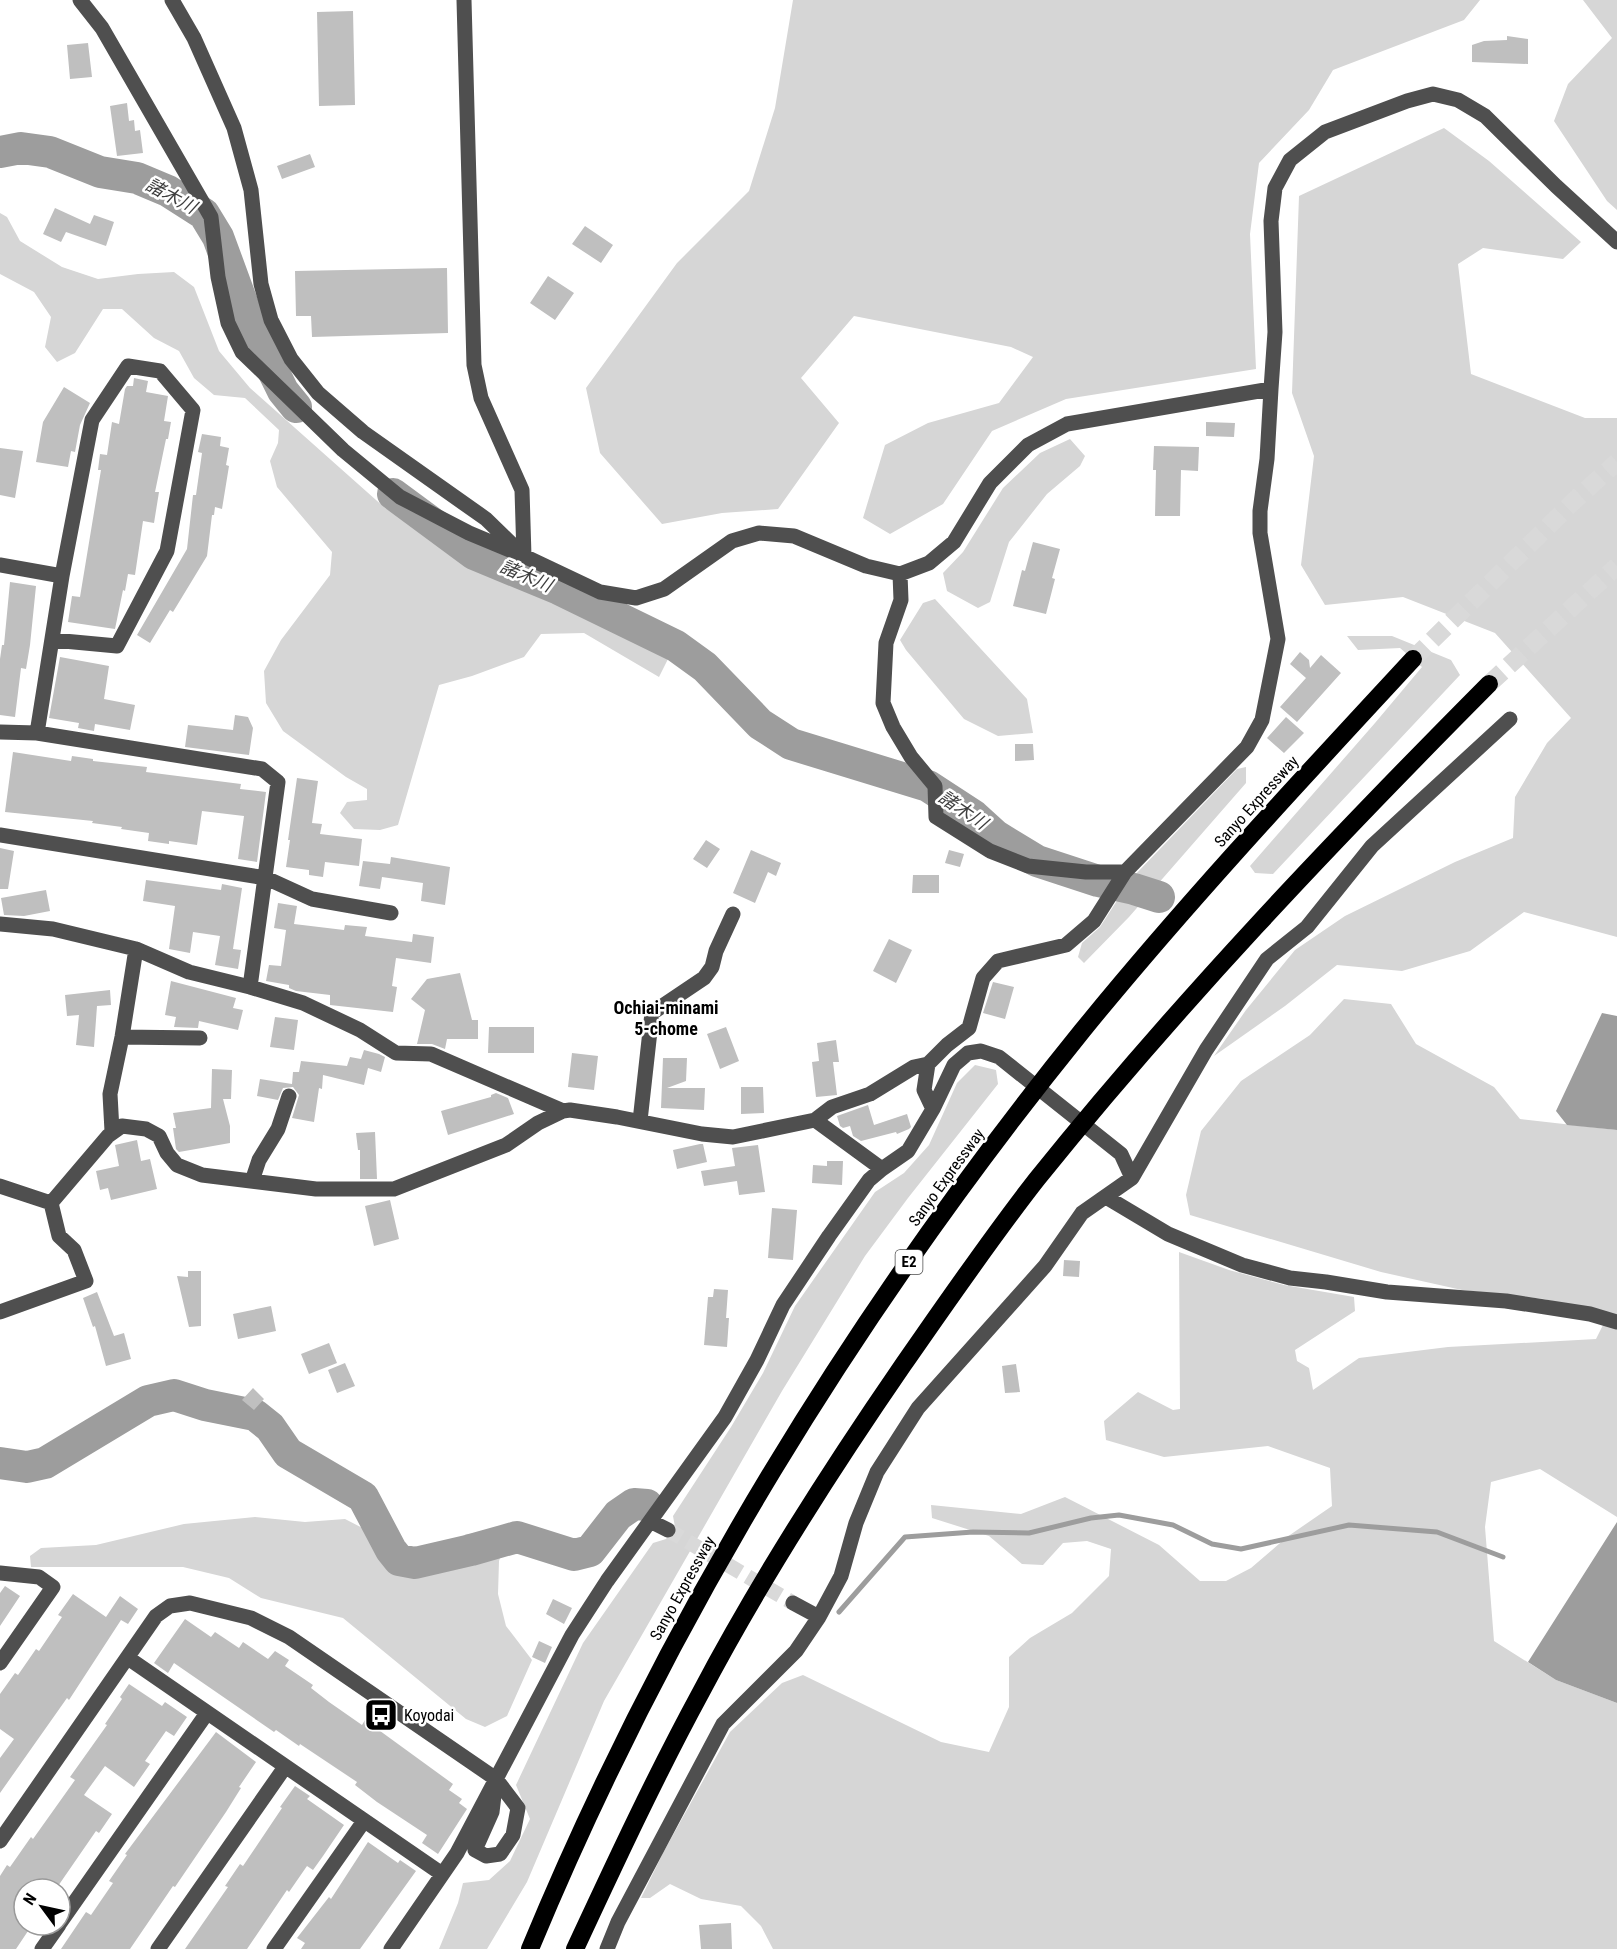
<svg xmlns="http://www.w3.org/2000/svg" width="1617" height="1949" viewBox="0 0 1617 1949" font-family="'Roboto Condensed','Noto Sans JP',sans-serif">
<rect width="100%" height="100%" fill="#fff"/>
<path fill="#d6d6d6" d="M793,0H1480L1464,20L1333,70L1309,110L1259,163L1250,234L1256,369L1066,399L992,431L943,504L890,534L863,518L885,445L928,423L999,403L1033,357L1011,347L854,316L801,378L839,423L778,509L722,513L662,524L600,453L586,388L677,263L749,191L775,108Z
M1583,0H1617V210L1607,201L1554,121L1568,84L1612,38Z
M1444,128L1489,161L1581,242L1563,259L1483,248L1458,264L1471,374L1585,418H1617V937L1524,912L1470,951L1402,971L1337,965L1285,1006L1214,1056L1246,1010L1295,950L1345,916L1455,862L1513,838L1515,797L1547,743L1571,718L1495,633L1403,597L1325,605L1301,565L1314,456L1292,393L1299,196Z
M0,213L7,217L20,241L62,267L98,279L138,274L174,272L194,287L219,351L250,388L385,508L452,545L499,579L589,609L654,627L670,655L659,677L584,633L541,634L524,657L472,676L439,685L398,825L380,830L354,829L340,813L347,802L367,800V789L346,777L283,731L266,703L264,671L281,640L330,575L332,552L277,487L270,461L278,443L279,430L245,398L214,395L194,378L179,351L154,338L122,309H103L75,353L57,362L45,347L51,317L34,292L0,274Z
M1070,439L1085,456L1080,466L1047,494L1009,542L990,602L978,608L947,591L943,573L963,552L1003,488L1040,453Z
M935,599L1027,699L1033,733L998,736L964,719L906,650L900,640L923,603Z
M1347,636H1392L1451,660L1460,675L1273,874L1255,873L1250,866L1375,723L1422,667L1400,648L1358,650Z
M1246,767V783L1129,917L1084,963L1078,957L1082,943L1100,927L1131,879L1237,769Z
M1344,999L1391,1004L1416,1044L1494,1087L1520,1119L1617,1130V1517L1540,1469L1491,1482L1485,1527L1494,1641L1556,1680L1617,1703V1949H773L761,1926L741,1906L701,1899L670,1884L650,1898H641L663,1853L730,1732L782,1683L803,1675L941,1742L989,1752L1009,1707V1657L1030,1638L1072,1613L1109,1576L1111,1549L1087,1541L1063,1543L1043,1565L1022,1564L989,1536L932,1518L931,1505L1021,1514L1065,1497L1159,1545L1200,1581H1226L1251,1568L1287,1537L1332,1506L1330,1468L1268,1446L1164,1457L1106,1440L1104,1421L1138,1392L1173,1410L1180,1409L1179,1252L1229,1270L1284,1285L1354,1297L1355,1311L1295,1350L1297,1361L1309,1368L1313,1390L1359,1358L1448,1347L1596,1339L1608,1315L1544,1299L1462,1290L1381,1272L1190,1215L1186,1195L1201,1131L1241,1081L1310,1035Z
M975,1065L996,1070L998,1084L908,1198L865,1256L782,1391L604,1701L527,1882L487,1949H439L458,1903L463,1883L489,1880L510,1861L530,1819L516,1785L583,1643L653,1543L666,1539L675,1527L673,1516L731,1427L763,1373L795,1306L875,1192L904,1173L929,1145L957,1083Z
M255,1517L305,1522L345,1519L378,1536L394,1565L415,1570L466,1534L496,1533L506,1541L499,1561L498,1594L506,1626L532,1660L507,1716L485,1727L466,1719L343,1618L261,1598L229,1578L183,1567H31L30,1556L41,1548L96,1545L184,1524Z"/>
<path fill="#9d9d9d" d="M1602,1013L1617,1016V1130L1567,1125L1556,1111Z
M1617,1522V1703L1556,1680L1528,1662Z"/>
<g fill="none" stroke-linecap="round" stroke-linejoin="round">
<path stroke="#9d9d9d" stroke-width="5" d="M839,1612L905,1537L973,1532L1029,1533L1091,1518L1119,1515L1173,1525L1212,1544L1241,1549L1349,1525L1437,1532L1503,1557"/>
<path stroke="#9d9d9d" stroke-width="32" d="M0,152L21,148L50,152L100,172L137,178L168,191L204,214L218,237L250,324L283,391L296,407
M393,494L474,554L559,589L676,646L705,667L760,724L791,744L928,786L974,816L996,836L1037,861L1098,881L1134,889L1159,897
M0,1463L27,1467L45,1463L148,1401L174,1395L205,1405L255,1415L270,1427L288,1453L363,1497L391,1550L399,1560L415,1563L471,1550L517,1537L574,1555L590,1551L618,1515L634,1504L647,1505"/>
</g>
<path fill="#bfbfbf" d="M353,11L355,105L319,106L317,12Z
M1507,36L1528,39V64L1472,62V45L1484,41L1507,40Z
M88,43L92,77L70,79L67,45Z
M127,103L129,121L134,120L135,131L140,130L143,153L117,156L110,106Z
M310,154L315,167L282,179L277,166Z
M55,208L90,224L94,215L114,222L106,246L66,232L61,242L43,234Z
M585,226L613,245L601,263L572,244Z
M447,268L448,333L312,337L311,316H296L295,271Z
M548,276L574,293L555,320L530,303Z
M134,378L148,381L146,392L168,396L164,421L171,422L168,439H166L155,492H159L154,523L143,521L135,575L128,574L125,591L123,590L115,629L68,622L72,596L80,597L101,470H98L100,454L107,455L112,422L119,424L125,389L127,386H133Z
M64,387L90,403L80,425L75,452L71,451L68,467L36,462L43,422Z
M1206,422L1235,423L1234,437L1206,436Z
M202,434L221,437L220,446L229,448L226,465L229,466L222,509L215,507L214,515H212L207,556L173,612L170,610L150,643L137,635L187,549L193,495H196L202,453L198,452Z
M1154,446L1199,447L1198,471L1181,470L1180,516H1155L1156,470H1153Z
M0,448L23,451L15,498L0,495Z
M1033,542L1060,549L1052,578L1055,579L1046,614L1013,606L1022,570L1025,571Z
M10,582L36,586L30,645L26,669L21,668L15,717L0,715V659L2,645H4Z
M1300,652L1309,660L1310,668L1321,655L1341,673L1297,722L1280,707L1306,678L1290,664Z
M60,657L109,666L104,699L135,705L130,730L95,724L94,731L78,728L79,723L49,718Z
M235,715L248,717L253,728L249,755L185,747L188,725L233,730Z
M1286,717L1304,733L1284,753L1267,738Z
M1015,744H1033L1034,760L1015,761Z
M13,752L71,761L72,756L93,759V761L147,767L146,772L241,784L240,789L266,792L257,862L238,859L244,816L202,811L197,845L169,841V844L148,841L149,833L121,829L122,827L92,823L93,821L5,812Z
M297,778L318,781L312,823L322,824L320,834L362,839L359,866L325,862L323,877L309,875V870L286,867L290,840H288Z
M706,840L720,849L707,868L693,859Z
M0,848L14,851L8,889H0Z
M751,850L781,863L776,876L768,872L755,903L733,893Z
M949,850L964,854L960,867L945,863Z
M391,857L450,867L445,905L421,901L423,883L382,877L380,889L359,886L363,861L390,864Z
M913,875H939V893H912Z
M146,880L221,890L222,884L242,888L233,949L241,950L238,969L215,965L220,936L193,932L190,953L169,949L175,906L143,901Z
M46,890L50,911L24,916L4,915L1,898Z
M278,903L297,906L294,924L344,930L345,925L367,927L365,936L412,942L413,934L434,937L431,963L396,958L392,986L397,987L393,1012L330,1005V995L296,991L289,988V985L266,981L269,965L281,966L286,930L274,928Z
M889,939L912,950L896,983L873,971Z
M460,973L472,1020H478V1039H447L445,1049L432,1044H417L425,1010L411,999L427,979Z
M171,981L236,998L233,1008L243,1010L238,1030L199,1021L198,1028L174,1027L176,1017L165,1015Z
M993,982L1014,987L1005,1019L983,1013Z
M110,990L111,1005L97,1006L94,1047L76,1045L79,1015L67,1016L65,995Z
M275,1017L298,1020L294,1050L270,1047Z
M489,1027H534V1053H488Z
M726,1027L739,1061L720,1069L707,1034Z
M836,1040L839,1062H833L837,1095L816,1097L812,1062L819,1061L817,1043Z
M364,1050L379,1054L385,1057L381,1072L368,1068L364,1085L323,1075L322,1089L319,1088L314,1122L292,1118L299,1095L293,1087L283,1088L278,1100L257,1096L260,1079L292,1084L293,1072H299L301,1061L347,1066L350,1057L361,1059Z
M572,1053L598,1056L594,1090L568,1087Z
M663,1058H687L686,1081L667,1088H705L704,1110L661,1108Z
M212,1069L232,1070L231,1099H223L230,1126V1143L179,1152L176,1149L173,1128H176L173,1113L211,1108Z
M741,1087H763L764,1113L741,1114Z
M496,1093L508,1098L514,1114L448,1135L441,1111L491,1097V1095Z
M868,1105L874,1125L907,1114L911,1127L909,1129L897,1134L896,1132L861,1141L853,1136L850,1126L843,1128L840,1126L837,1116Z
M375,1132L377,1179H360V1150H358L356,1133Z
M137,1140L141,1161L150,1159L157,1189L111,1200L108,1188L100,1190L96,1171L119,1166L115,1145Z
M700,1144H703L707,1162L677,1169L673,1150Z
M758,1145L765,1192L739,1195L737,1181L704,1186L701,1171L735,1166L732,1148Z
M827,1161H843L842,1185L812,1183L813,1165L827,1166Z
M390,1200L399,1239L374,1246L365,1206Z
M772,1208L797,1210L793,1260L768,1258Z
M1064,1260L1080,1261L1079,1277L1063,1276Z
M188,1271H201V1326L189,1327L177,1276L188,1277Z
M714,1289L728,1290L726,1318H729L727,1347L704,1345L708,1297H713Z
M97,1292L114,1336L124,1333L131,1359L106,1366L95,1326L93,1327L83,1298Z
M271,1306L276,1331L238,1339L233,1314Z
M329,1343L337,1363L309,1374L301,1354Z
M345,1363L355,1386L337,1393L328,1370Z
M1016,1364L1020,1392L1005,1393L1002,1366Z
M253,1388L264,1399L254,1410L242,1400Z
M5,1586L20,1596L0,1626V1593Z
M73,1594L106,1617L120,1596L138,1609L128,1624L121,1620L69,1700L67,1698L0,1793V1758L14,1739L0,1729V1694L15,1673L18,1675L36,1649L39,1651L62,1617L58,1615Z
M553,1599L572,1608L564,1624L546,1614Z
M185,1619L211,1637L215,1632L239,1648L243,1642L268,1659L275,1651L289,1660L285,1666L313,1685L311,1688L329,1702L362,1725L365,1720L453,1784L449,1790L462,1799L459,1803L467,1809L438,1854L422,1843L427,1835L377,1802L355,1785L357,1782L300,1744L299,1746L276,1730L274,1732L174,1663L168,1673L154,1663Z
M539,1641L552,1647L545,1663L532,1657Z
M129,1684L162,1706L165,1702L187,1717L174,1736L166,1731L145,1761L150,1764L134,1787L105,1766L84,1795L112,1814L99,1833L96,1831L56,1889H24V1925H32L16,1949H0V1876L7,1865L10,1867L31,1837L33,1839L75,1780L70,1777L107,1725L105,1724L122,1699L120,1697Z
M216,1732L256,1762L239,1787L241,1788L226,1812L175,1887L173,1886L130,1949H61L86,1912L91,1915L113,1883L109,1881L127,1855L125,1854Z
M295,1786L310,1796L307,1799L344,1825L323,1856L313,1870L307,1866L289,1892L287,1890L247,1949H185L228,1887L225,1886L240,1864L243,1866L282,1808L280,1807Z
M368,1842L398,1863L400,1860L416,1871L360,1949H301L305,1943L297,1938L329,1897L331,1899Z
M731,1923L732,1949H701L699,1925Z"/>
<g fill="none" stroke-linecap="round" stroke-linejoin="round">
<path stroke="#d9d9d9" stroke-width="15" stroke-dasharray="15 8" stroke-linecap="butt" d="M668,1530L793,1603"/>
<path stroke="#d9d9d9" stroke-width="18" stroke-dasharray="18 9" stroke-linecap="butt" d="M1413,659L1575,500L1617,462
M1489,684L1617,566"/>
<path stroke="#4f4f4f" stroke-width="15" d="M80,0L102,28L211,217L218,277L228,323L242,352L343,450L400,497L469,533L524,556L522,490L481,398L474,365L464,0
M172,0L194,38L234,128L251,190L261,284L271,320L291,359L318,393L363,432L486,519L524,556L600,592L636,598L664,589L732,541L759,533L794,536L866,566L900,574L929,563L954,542L990,483L1028,445L1067,424L1271,389L1267,459L1260,511V533L1278,639L1262,720L1247,747L1125,872L1094,921L1066,945L998,961L983,978L969,1028L947,1045L928,1064L924,1090L933,1109
M1271,389L1275,332L1271,221L1275,188L1290,160L1325,132L1407,101L1433,94L1458,100L1485,116L1556,186L1617,242
M0,565L62,576
M900,574L901,600L886,643L883,703L893,727L911,757L935,786L936,817L990,851L1028,866L1086,872H1125
M0,732L37,733L262,769L278,782L250,987
M37,733L62,576L92,420L128,366L160,371L193,410L167,551L117,646L53,640
M0,835L266,878L312,899L391,913
M0,924L53,929L136,949L189,972L250,987L303,1003L360,1030L396,1053L431,1054L563,1111
M122,1037L200,1038
M815,1120L832,1107L870,1094L914,1067L928,1064
M640,1121L652,1013L704,978L712,967L716,951L733,914
M112,1131L110,1094L122,1037L136,949
M252,1181L259,1160L278,1129L289,1096
M0,1186L51,1203
M1106,1197L1168,1234L1242,1265L1290,1278L1326,1282L1387,1292L1506,1301L1590,1314L1617,1322
M0,1312L86,1281L74,1250L59,1236L51,1203L108,1136L122,1126L146,1129L159,1136L167,1153L177,1165L202,1175L316,1189H394L506,1145L538,1123L563,1111L570,1110L617,1117L702,1134L733,1137L815,1120L882,1169
M650,1521L668,1530
M0,1573L39,1577L53,1587L0,1663
M793,1603L819,1617
M128,1658L442,1874
M0,1841L156,1616L170,1606L190,1603L251,1618L289,1637L496,1779L518,1808L513,1835L500,1854L486,1856L475,1850L492,1812L495,1787
M60,1923L207,1713
M42,1949L59,1925
M158,1949L285,1767
M274,1949L364,1821
M391,1949L457,1853L572,1635L607,1581L725,1417L757,1360L783,1305L829,1236L869,1180L882,1169L908,1151L933,1109L954,1065L968,1053L981,1051L999,1057L1121,1154L1132,1178
M607,1949L618,1922L723,1724L796,1651L819,1617L841,1576L856,1523L877,1472L918,1408L1045,1266L1082,1213L1132,1178L1206,1050L1267,959L1307,927L1372,846L1510,719"/>
<path stroke="#000" stroke-width="18" d="M530,1949C667,1618 857,1309 1082,1031C1187,902 1300,781 1413,659
M575,1949C615,1863 655,1777 700,1694C760,1580 830,1471 903,1365C947,1302 990,1239 1037,1179C1177,1005 1332,842 1489,684"/>
</g>
<defs>
<g id="bus-square" transform="scale(1.725)"><rect x="-9" y="-9" width="18" height="18" rx="4" fill="#000" stroke="#fff"/><path d="M-5-6H5V4H4V6H2V4H-2V6H-4V4H-5ZM-3.5-4V0h7V-4ZM-3.5 1.2v1.5H-2V1.2ZM2 1.2v1.5H3.5V1.2Z" fill="#fff"/></g>
</defs>
<g fill-rule="evenodd">
<use href="#bus-square" x="381" y="1715"/>
</g>
<g text-anchor="middle" stroke-width="5" stroke-linejoin="round" paint-order="stroke">
<rect fill="#fff" stroke="#4c4c4c" stroke-width="1.5" x="895.5" y="1250" width="27" height="24" rx="4.5"/>
<g font-size="15" font-weight="bold" fill="#000">
<text x="909" y="1267">E2</text>
</g>
<g font-size="16" fill="#000" stroke="#fff">
<text transform="translate(1256 801) rotate(-48)" y="6">Sanyo Expressway</text>
<text transform="translate(946 1177) rotate(-54)" y="6">Sanyo Expressway</text>
<text transform="translate(682 1588) rotate(-61)" y="6">Sanyo Expressway</text>
</g>
<g font-size="16" fill="#000" stroke="#fff" text-anchor="start">
<text x="404" y="1721">Koyodai</text>
</g>
<g font-size="18" font-style="italic" fill="#3e3e3e" stroke="#fff">
<text transform="translate(171 196) rotate(28)" y="6">諸木川</text>
<text transform="translate(526 576) rotate(23)" y="6">諸木川</text>
<text transform="translate(963 810) rotate(34)" y="6">諸木川</text>
</g>
<g font-size="18" font-weight="bold" fill="#000" stroke="#fff">
<text x="666" y="1014">Ochiai-minami<tspan x="666" dy="21">5-chome</tspan></text>
</g>
</g>
<g transform="translate(42 1907) rotate(303)"><circle r="28" fill="#ffffff" stroke="#999999" stroke-width="1.5"/>
<path d="M0-4.5L10 22L0 15L-10 22Z" fill="#000000"/>
<text y="-9" font-size="16" font-weight="bold" text-anchor="middle" fill="#000000">N</text>
</g>
</svg>
